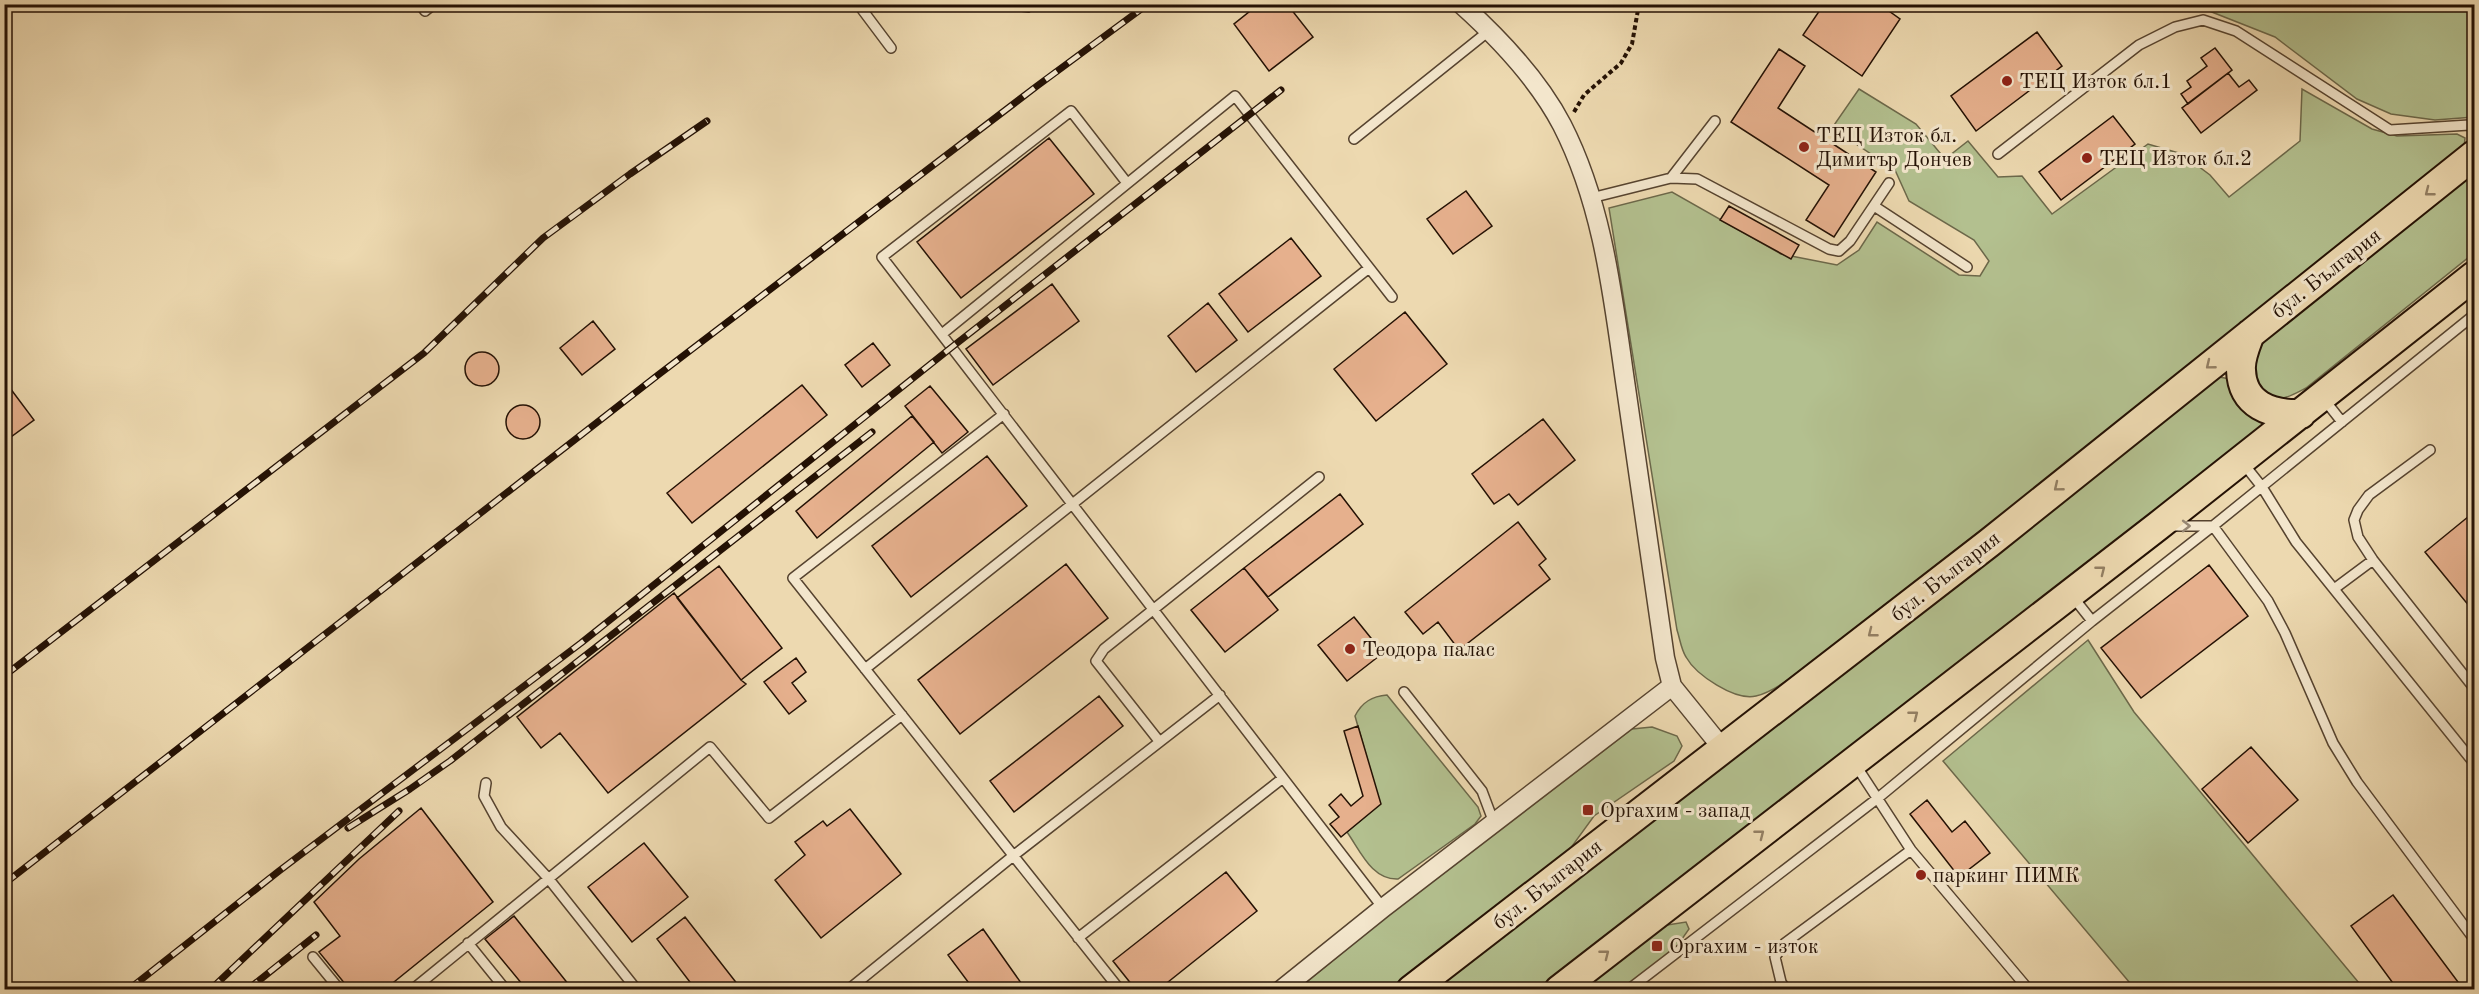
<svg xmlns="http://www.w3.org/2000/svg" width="2479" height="994" viewBox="0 0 2479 994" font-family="'Old Standard TT',serif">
<rect width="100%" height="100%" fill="#edd9b0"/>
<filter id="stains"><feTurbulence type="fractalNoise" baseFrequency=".00333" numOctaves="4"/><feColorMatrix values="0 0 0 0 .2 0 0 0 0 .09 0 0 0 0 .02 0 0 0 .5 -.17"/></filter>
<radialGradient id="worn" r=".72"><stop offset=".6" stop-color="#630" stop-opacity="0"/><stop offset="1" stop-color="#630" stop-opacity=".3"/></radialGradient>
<path fill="#b3c08f" stroke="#6c684a" stroke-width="1.5" d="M2194,5H2474V117L2435,120L2391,114L2357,99L2275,37Z
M1859,89L1916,124L1945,159L1968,141L1998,177L2022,176L2052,214L2148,144L2182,154L2210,175L2229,197L2300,141L2302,89L2372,129L2397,136L2457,134L2465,138L2464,148L2209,353L1823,653C1803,667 1780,690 1756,696C1735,701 1696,675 1686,657C1681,649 1680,639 1677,630L1609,208L1672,192L1781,254L1837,265L1859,250L1877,222L1959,275L1980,276L1989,261L1974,240L1909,201L1895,170L1832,128Z
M2474,171V253L2306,388C2285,399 2279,404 2258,390L2252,360L2271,331Z
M2219,377L2230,379C2234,403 2240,411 2262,422L2261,430L1543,989L1431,990Z
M2088,640L2134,712L2364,989H2135L1943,761Z
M1387,695L1478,807L1481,816L1475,824L1398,879C1372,880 1361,852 1347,832L1380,804L1355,716C1362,702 1372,696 1387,695Z
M1652,727L1677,736L1682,746L1674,761L1594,816L1562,860L1394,989L1297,990L1381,921L1632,729Z
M1686,922L1689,929L1673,952L1624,989L1579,990L1661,926Z"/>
<path fill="#e6b08d" stroke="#241104" stroke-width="1.5" d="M1005,4H1046L1029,12L1019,11Z
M1259,4H1287L1313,37L1269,71L1234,24Z
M1824,4H1879L1900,19L1862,76L1803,35Z
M2037,32L2062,66L1976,131L1951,96Z
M2215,48L2232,70L2188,104L2181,94L2191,87L2187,81L2207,66L2201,58Z
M1779,49L1805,66L1778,108L1876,172L1834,237L1806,220L1829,185L1731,122Z
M2228,73L2239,87L2249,80L2257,90L2201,133L2182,108Z
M2113,116L2135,144L2061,200L2039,172Z
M1049,138L1094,194L961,298L917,242Z
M1466,191L1492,226L1453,254L1427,219Z
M1729,206L1799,245L1791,259L1720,220Z
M1291,238L1321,276L1248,332L1219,294Z
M1052,284L1079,321L993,385L966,349Z
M1208,303L1237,340L1196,372L1168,336Z
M1405,312L1447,364L1376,421L1334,369Z
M593,321L615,349L582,375L560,348Z
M873,343L890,365L862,387L845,365Z
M465 369a17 17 0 1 1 34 0a17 17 0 1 1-34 0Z
M4,380L34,420L4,442Z
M802,385L827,415L692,523L667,493Z
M930,386L968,432L942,453L905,406Z
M506 422a17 17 0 1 1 34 0a17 17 0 1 1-34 0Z
M912,416L934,442L817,538L796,511Z
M1543,419L1575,460L1518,505L1509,494L1494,504L1472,474Z
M987,456L1027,506L911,597L872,546Z
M1340,494L1363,524L1268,597L1244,568Z
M2474,512V612L2425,552Z
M1518,522L1546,559L1539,565L1550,579L1459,650L1438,622L1423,634L1405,612Z
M1066,564L1108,618L960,734L918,680Z
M2209,565L2248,616L2141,698L2101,648Z
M719,566L782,648L741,680L677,598Z
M1244,568L1278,610L1225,652L1191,610Z
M674,593L741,680L746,684L608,793L560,733L541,748L517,717Z
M1354,617L1383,653L1347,681L1318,645Z
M796,658L806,672L792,683L806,701L789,714L764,682Z
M1099,696L1123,726L1014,812L990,781Z
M1358,726L1381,804L1341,837L1330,824L1339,817L1329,805L1341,794L1351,806L1363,796L1344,731Z
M2251,747L2298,800L2248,843L2202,789Z
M1927,800L1952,832L1965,821L1990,853L1959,877L1910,814Z
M421,808L493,902L384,990H350L319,952L340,936L314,902L359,859Z
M850,809L901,874L821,938L775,880L805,855L795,842L823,821L827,826Z
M644,843L688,897L632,942L588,887Z
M1226,872L1257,911L1158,990H1136L1113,961Z
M2393,895L2464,990H2398L2351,926Z
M514,916L573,990H527L485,939Z
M685,917L742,990H696L657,939Z
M983,929L1026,990H974L948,955Z"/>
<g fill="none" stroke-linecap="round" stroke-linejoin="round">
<g stroke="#56432f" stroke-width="12">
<path id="service" d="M420,4L425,11L434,4
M858,4L891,48
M1354,139L1490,30
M1998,154L2139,45L2175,27L2203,20L2236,31L2390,130L2469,125L2474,128
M1671,178L1715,121
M1127,183L1071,111L882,257L1383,908
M1591,198L1671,178L1697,179L1829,249L1839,251L1850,241L1889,183
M1874,206L1967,267
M942,334L1235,96L1392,297
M2323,398L2342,422
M1004,414L793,578L1120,990
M2430,450L2369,495L2358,510L2354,520L2358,537L2373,560L2474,688
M2243,463L2262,487L2296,542L2474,763
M2169,526H2213L2268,601L2285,633L2333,743L2357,782L2474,939
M2334,589L2373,560
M2073,597L2092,621
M865,669L1369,268
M1404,692L1482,791L1494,823
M1159,741L1096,661L1104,649L1319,477
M1855,764L1911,850L2029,990
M486,783L484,796L501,827L548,878L637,990
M1078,938L1283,778
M468,943L506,990
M313,957L340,990
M412,990L710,747L769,818L902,715
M848,990L1013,856L1220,695
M1628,990L1878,798L2092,621L2213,526L2474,315
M1786,990L1781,982L1775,957L1785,943L1911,850"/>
</g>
<g stroke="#56432f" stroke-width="21">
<path id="minor" d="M1461,4C1500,39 1538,79 1562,125C1604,207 1613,299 1626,388C1639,478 1652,568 1665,658L1672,686L1723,749
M1281,990L1383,908L1672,686"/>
</g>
<g stroke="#241104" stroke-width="32">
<path id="trunk" d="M2250,334C2246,345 2240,358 2241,370C2242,405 2271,415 2301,414
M1411,990L1989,543L2474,155
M1559,990L2158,526L2474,276"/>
</g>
<path stroke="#241104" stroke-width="4" stroke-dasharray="4.5 3" stroke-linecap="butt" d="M1574,112L1584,95L1621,63L1632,44L1639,4"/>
<use href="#service" stroke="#f3e6cc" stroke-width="9"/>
<use href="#minor" stroke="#f3e6cc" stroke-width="18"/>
<use href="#trunk" stroke="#edd9b0" stroke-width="28"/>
<g stroke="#241104" stroke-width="7">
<path id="rail" d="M4,676L424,353L543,238L630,174L707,121
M348,828L410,789L450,761L872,432
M4,884L658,375L1037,86L1148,4
M128,990L279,871L581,643L952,347L1281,90
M210,990L399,811
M247,990L316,935"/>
</g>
<use href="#rail" stroke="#f3e6cc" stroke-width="4.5" stroke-dasharray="14" stroke-linecap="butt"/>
</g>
<defs><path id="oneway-chevron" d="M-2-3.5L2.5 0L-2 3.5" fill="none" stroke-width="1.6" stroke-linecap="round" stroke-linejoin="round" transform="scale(1.5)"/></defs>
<g stroke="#937f63">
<use href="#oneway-chevron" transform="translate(2429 192) rotate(142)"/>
<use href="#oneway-chevron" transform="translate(2210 365) rotate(141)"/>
<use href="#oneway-chevron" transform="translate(2058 487) rotate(141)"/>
<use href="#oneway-chevron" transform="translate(2101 570) rotate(-38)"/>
<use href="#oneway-chevron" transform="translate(1872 633) rotate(142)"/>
<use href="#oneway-chevron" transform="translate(1914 715) rotate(-38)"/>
<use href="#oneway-chevron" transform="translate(1760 834) rotate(-38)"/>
<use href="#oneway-chevron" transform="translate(1605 954) rotate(-38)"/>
</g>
<use stroke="#968672" href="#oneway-chevron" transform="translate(2186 526)"/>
<g fill="#8f2418" stroke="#f3e6cc" stroke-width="2">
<circle cx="2007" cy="81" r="6"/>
<circle cx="1804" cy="147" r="6"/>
<circle cx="2087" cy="158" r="6"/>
<circle cx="1350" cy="649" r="6"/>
<rect x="1582" y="804" width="12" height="12" rx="3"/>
<circle cx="1921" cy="875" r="6"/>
<rect x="1651" y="940" width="12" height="12" rx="3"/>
</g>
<g text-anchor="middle" stroke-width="6" stroke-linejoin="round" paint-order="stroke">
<g font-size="21" fill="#241104" stroke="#f3e6cc" text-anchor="start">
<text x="2019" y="88">ТЕЦ Изток бл.1</text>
<text x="1816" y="142">ТЕЦ Изток бл.<tspan x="1816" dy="24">Димитър Дончев</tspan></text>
<text x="2099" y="165">ТЕЦ Изток бл.2</text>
<text x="1362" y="656">Теодора палас</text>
<text x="1600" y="817">Оргахим - запад</text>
<text x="1933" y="882">паркинг ПИМК</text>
<text x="1669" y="953">Оргахим - изток</text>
</g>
<g font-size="21" fill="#241104" stroke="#f3e6cc">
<text transform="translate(2326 273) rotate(-38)" y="7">бул. България</text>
<text transform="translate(1945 576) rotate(-38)" y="7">бул. България</text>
<text transform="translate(1547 884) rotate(-38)" y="7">бул. България</text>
</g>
</g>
<rect width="2479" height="994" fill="none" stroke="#edd9b0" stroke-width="24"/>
<rect x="6" y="6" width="2467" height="982" fill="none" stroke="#241104" stroke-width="3"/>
<rect x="12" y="12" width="2455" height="970" fill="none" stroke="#241104" stroke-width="1.5"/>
<rect width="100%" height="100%" filter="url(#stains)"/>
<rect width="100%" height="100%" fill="url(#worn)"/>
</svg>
